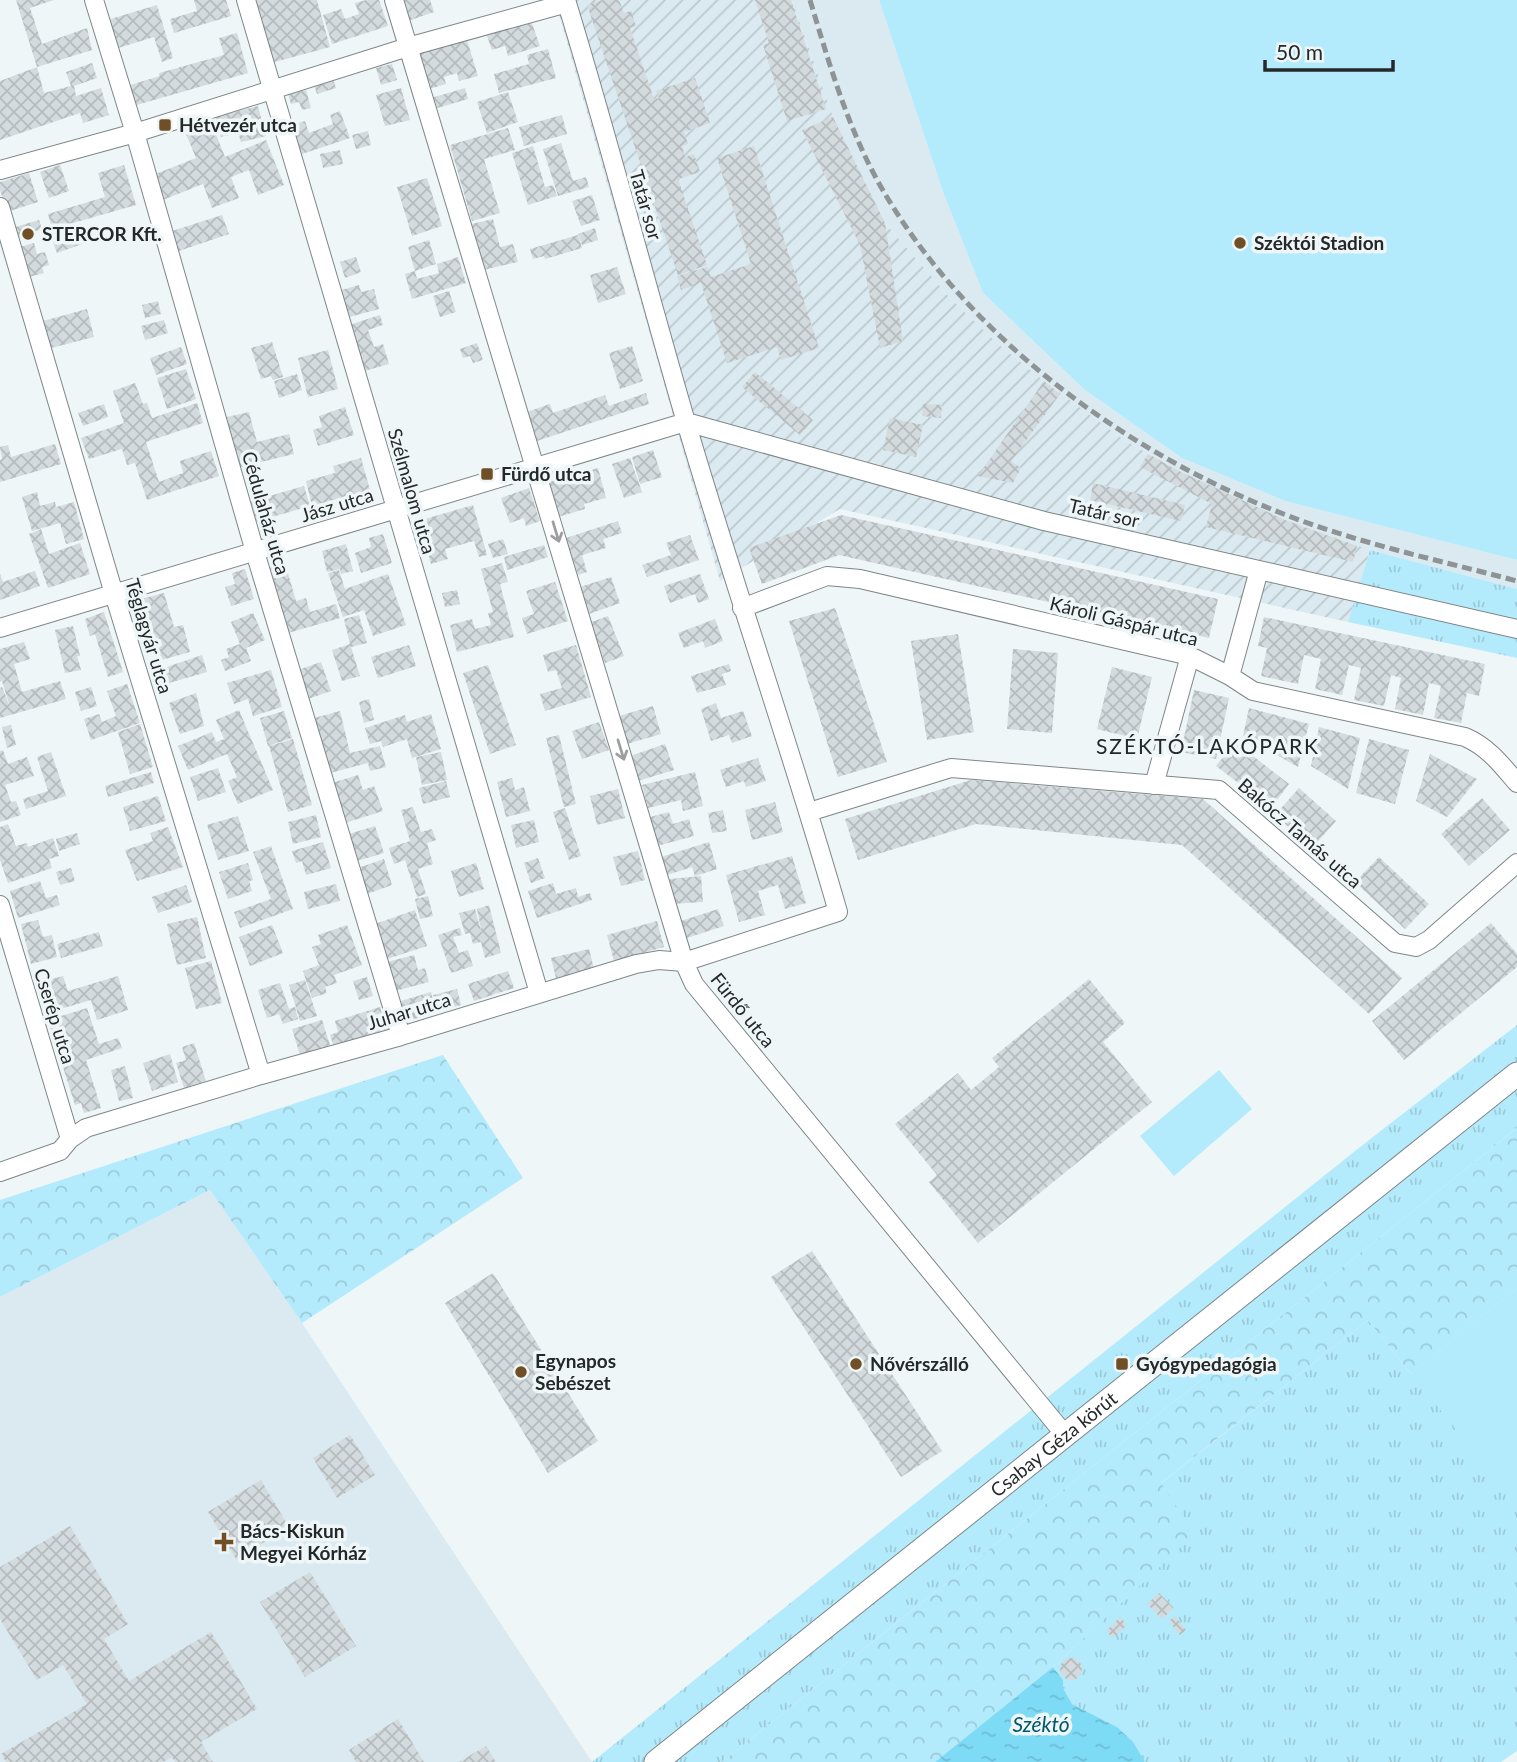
<svg xmlns="http://www.w3.org/2000/svg" width="1517" height="1762" viewBox="0 0 1517 1762" font-family="Lato,sans-serif">
<defs>
<pattern id="industrial-furrows" width="10" height="10" patternUnits="userSpaceOnUse" patternTransform="scale(1.75)"><rect width="10" height="10" fill="#daeaf0"/><path d="M-1 1l2-2M0 10L10 0M9 11l2-2" fill="none" stroke="#bbc9ce"/></pattern>
<pattern id="grass-tufts" width="24" height="20" patternUnits="userSpaceOnUse" patternTransform="scale(1.75)"><rect width="24" height="20" fill="#b4ebfc"/><path d="M3 7l-1-3M5 7V3M7 7l1-3M15 17l-1-3M17 17v-4M19 17l1-3" fill="none" stroke="#9bcad8"/></pattern>
<pattern id="forest-crowns" width="20" height="18" patternUnits="userSpaceOnUse" patternTransform="scale(1.75)"><rect width="20" height="18" fill="#b4ebfc"/><path d="M2 6a3 3 0 1 1 6 0M12 15a3 3 0 1 1 6 0" fill="none" stroke="#9bcad8"/></pattern>
<pattern id="water-ripples" width="26" height="14" patternUnits="userSpaceOnUse" patternTransform="scale(1.75)"><rect width="26" height="14" fill="#7edbf6"/><path d="M2 4q2-2 4 0t4 0M15 11q2-2 4 0t4 0" fill="none" stroke="#6dbcd3"/></pattern>
<pattern id="building-cross-hatch" width="8" height="8" patternUnits="userSpaceOnUse" patternTransform="scale(1.75)"><rect width="8" height="8" fill="#d4dbde"/><path d="M0 0l8 8M0 8l8-8" fill="none" stroke="#b6bcbe"/></pattern>
</defs>
<rect width="100%" height="100%" fill="#eef6f8"/>
<path fill="#daeaf0" d="M792,0H879L943,192L983,293L1085,390L1182,458L1285,501L1517,560V589L1370,550L1285,520L1177,470L1124,440L1044,381L998,344L949,297L885,223L833,117Z
M210,1190L302,1323L592,1762H0V1297Z"/>
<path fill="url(#industrial-furrows)" d="M555,0H792L833,117L885,223L949,297L998,344L1044,381L1124,440L1177,470L1285,520L1370,550L1348,622L840,509L720,581Z"/>
<path fill="url(#grass-tufts)" d="M1370,550L1517,589V658L1348,622Z
M1517,1025V1128L722,1762H592L1355,1151Z
M1517,1288V1751L1501,1762H1145L1117,1727L1072,1704L1063,1688V1680L1053,1667L1194,1534L1160,1484L1368,1320L1411,1374Z"/>
<path fill="url(#forest-crowns)" d="M443,1055L523,1178L302,1323L210,1190L0,1297V1200Z
M1517,1128V1288L1411,1374L1368,1320L1161,1483L1195,1534L1053,1667L935,1762H722Z"/>
<path fill="#b4ebfc" d="M879,0H1517V560L1285,501L1182,458L1085,390L983,293L943,192Z
M1219,1070L1252,1109L1174,1176L1140,1136Z
M1517,1288V1504L1411,1374Z"/>
<path fill="url(#water-ripples)" d="M1053,1667L1063,1680V1688L1072,1704L1117,1727L1133,1742L1145,1762H935Z"/>
<path fill="url(#building-cross-hatch)" d="M16,0H54L30,8L42,44L87,28L92,50L37,67Z
M194,0H226L231,16L174,33L170,19L197,11Z
M253,0H317L330,47L271,63Z
M366,0H379L388,26L332,44L323,15L341,9L345,19L359,14L355,3Z
M400,0H430L434,12L408,21Z
M602,0H619L624,13L631,11L636,26L630,28L654,99L659,98L656,91L695,78L710,123L684,132L688,144L682,146L685,157L694,154L700,172L678,179L707,265L678,275L587,5Z
M755,0H791L826,109L787,121L763,45L769,43Z
M157,5L173,58L162,62L154,37L112,50L104,21Z
M531,21L540,46L508,56L505,46L492,50L487,36Z
M237,33L248,73L133,106L127,86L160,76L159,73L224,55L219,38Z
M466,37L478,76L459,81L457,73L444,77L446,84L429,89L417,52Z
M548,49L556,78L499,93L494,74L529,64L527,55Z
M92,63L97,78L74,86L76,96L101,88L109,115L83,123L80,113L0,140V81L37,67L44,93L71,86L66,72Z
M392,64L397,80L381,85L376,68Z
M332,76L336,88L317,94L313,82Z
M401,88L410,120L385,126L376,95Z
M465,88L468,99L434,109L431,98Z
M306,90L311,108L302,110L299,102L291,104L288,94Z
M508,92L518,122L487,133L477,102Z
M258,106L266,136L241,142L238,133L221,137L216,117Z
M340,111L350,138L296,156L286,127L305,121L309,133L333,124L330,115Z
M562,115L567,134L524,146L519,127Z
M833,117L885,223L903,341L880,348L860,245L802,130Z
M210,119L225,157L266,140L284,185L258,195L249,170L231,177L239,198L212,208L203,184L163,200L153,175L196,158L184,129Z
M508,128L515,150L484,159L500,213L472,221L450,145Z
M368,131L371,145L356,149L352,135Z
M561,143L573,181L586,177L589,187L558,196L543,149Z
M533,146L545,187L553,185L557,196L528,205L512,153Z
M754,146L819,348L781,360L777,347L727,363L701,283L681,290L677,276L707,267L711,277L751,264L717,158Z
M340,150L343,164L323,168L320,154Z
M60,165L69,191L49,198L40,172Z
M124,165L136,205L52,229L48,214L105,197L98,173Z
M29,173L38,202L7,212L0,190V182Z
M427,178L442,226L412,236L397,187Z
M592,195L600,220L581,226L572,201Z
M222,215L229,234L173,253L166,233Z
M493,219L500,247L513,244L518,262L483,270L472,224Z
M39,220L42,229L15,238L12,228Z
M79,225L85,243L57,253L50,234Z
M595,228L598,240L582,245L578,234Z
M578,235L582,248L545,259L544,256L533,259L530,249Z
M429,240L436,264L415,271L408,247Z
M34,243L37,254L45,252L49,265L42,267L44,273L25,278L16,248Z
M356,257L361,272L345,278L340,262Z
M458,257L466,283L412,299L405,274L415,271L417,279L439,273L437,264Z
M617,267L626,294L598,303L590,275Z
M359,285L361,292L374,289L379,309L346,318L338,291Z
M449,291L456,312L440,317L433,296Z
M158,301L161,314L145,318L142,305Z
M87,309L94,337L47,349L39,322Z
M380,315L383,325L368,330L374,347L383,344L389,364L361,372L346,326Z
M164,320L168,333L145,340L141,326Z
M272,342L283,377L273,380L271,376L261,379L251,348Z
M477,343L483,360L473,363L470,356L463,358L460,349Z
M632,346L643,381L620,389L609,353Z
M181,347L187,364L156,375L150,358Z
M328,350L338,389L308,397L298,358Z
M186,369L196,399L167,409L157,378Z
M755,372L813,420L800,435L742,387Z
M297,374L302,390L279,398L274,381Z
M1044,381L1060,394L1011,461L1021,468L1013,483L978,476Z
M135,383L143,404L147,403L152,418L197,403L203,423L146,442L159,482L183,473L180,461L211,451L219,476L147,500L135,463L127,465L122,449L89,459L81,438L124,423L113,391Z
M646,393L649,404L537,441L527,412L550,404L553,413L605,395L609,406Z
M104,404L108,417L83,426L78,413Z
M923,404L942,405L941,418L922,416Z
M345,407L354,435L318,446L313,430L322,427L319,416Z
M249,412L257,442L289,434L294,454L236,468L223,418Z
M890,418L923,425L916,457L883,450Z
M55,444L61,464L0,482V460L2,459L0,447L8,445L11,457Z
M653,450L662,477L640,484L632,457Z
M1148,454L1177,470L1285,520L1357,546L1353,562L1206,527L1212,504L1140,467Z
M361,458L370,490L312,506L306,481L335,473L333,466Z
M630,458L642,492L624,498L612,464Z
M598,468L606,498L584,504L585,509L558,517L548,482Z
M1093,483L1185,505L1181,521L1090,500Z
M304,486L310,506L255,522L249,502Z
M529,488L540,521L526,526L524,518L510,523L501,498Z
M37,492L40,506L55,502L56,507L74,502L84,539L66,544L60,523L32,531L22,497Z
M473,505L487,555L479,557L474,541L445,549L448,559L431,564L418,521Z
M841,515L1218,599L1209,638L839,555L762,584L749,548Z
M618,521L622,533L603,539L606,548L582,555L587,572L578,575L566,538Z
M41,529L49,554L80,543L90,574L48,588L29,534Z
M383,534L392,563L361,573L355,553L371,547L369,538Z
M690,535L699,560L647,577L642,565L671,555L666,543Z
M503,539L508,554L493,558L488,544Z
M346,544L353,571L341,574L340,569L327,572L322,551Z
M544,545L548,557L507,570L504,557Z
M285,563L296,601L306,598L310,612L336,604L340,618L288,633L268,568Z
M502,563L508,582L500,584L514,637L457,652L450,625L472,619L475,629L491,625L488,613L493,612L481,569Z
M245,569L254,599L231,606L225,587L235,584L232,573Z
M339,570L345,589L388,574L406,625L373,636L364,610L343,617L328,573Z
M35,571L40,586L0,600V574L3,582Z
M700,574L709,599L698,603L695,594L670,603L664,586Z
M611,577L620,603L589,614L580,587Z
M555,582L568,621L527,634L522,618L534,614L526,591Z
M457,590L460,604L445,607L442,593Z
M164,593L174,627L183,625L190,652L158,661L141,599Z
M835,608L887,762L838,777L789,621Z
M104,612L123,672L108,677L95,634L90,636L85,619Z
M253,613L265,640L246,648L251,661L225,671L221,660L229,657L226,649L240,644L231,622Z
M359,615L367,643L351,647L360,676L342,681L332,650L350,644L344,619Z
M608,616L624,656L605,663L589,623Z
M1264,617L1485,664L1479,696L1467,693L1461,723L1434,718L1441,686L1429,683L1423,715L1395,709L1401,678L1391,675L1384,706L1354,700L1361,668L1349,665L1342,695L1315,689L1321,659L1304,655L1298,684L1261,676L1267,648L1258,646Z
M715,619L723,641L705,648L703,641L684,648L678,633Z
M73,626L80,656H77L81,670L65,673L55,630Z
M958,634L974,732L927,740L911,641Z
M24,642L30,659L14,664L22,692L60,681L66,699L0,718V688L2,687L10,707L2,681L0,682V649Z
M409,645L416,666L378,678L371,657Z
M576,645L591,697L545,711L540,694L562,688L556,670L548,672L543,655Z
M1013,649L1058,653L1052,733L1007,729Z
M202,655L207,672L162,685L158,670Z
M321,662L331,691L308,699L298,670Z
M729,664L731,671L722,674L726,685L697,693L691,676Z
M488,665L516,745L490,754L463,673Z
M1112,667L1152,677L1137,739L1097,729Z
M271,670L282,707L253,716L248,699L234,704L227,683Z
M127,684L140,723L91,740L84,719L99,714L102,722L116,716L107,691Z
M91,687L97,706L81,711L75,692Z
M1194,690L1229,698L1216,759L1181,752Z
M196,693L204,726L180,734L169,703Z
M369,699L374,720L364,723L359,702Z
M716,703L721,718L743,711L752,736L732,743L729,735L711,741L701,709Z
M653,706L661,734L627,744L619,716Z
M1249,708L1309,724L1298,767L1243,736Z
M239,710L273,790L238,804L228,781L237,777L227,754L188,770L178,746L212,732L216,742L224,739L216,720Z
M284,711L292,738L268,746L260,718Z
M340,711L350,753L380,746L386,767L370,771L368,763L330,773L327,758L324,759L314,718Z
M431,714L441,749L412,758L407,739L383,747L381,741L370,744L365,728L405,715L407,722Z
M599,722L609,750L582,759L572,731Z
M140,724L153,767L130,774L118,732Z
M11,725L16,745L7,748L2,727Z
M1319,727L1360,738L1348,789L1311,766Z
M559,735L576,804L564,807L546,738Z
M293,739L312,805L288,812L269,746Z
M1369,739L1409,750L1395,804L1356,793Z
M1235,742L1289,784L1271,808L1216,766Z
M665,744L674,770L638,781L630,756Z
M3,750L8,764L27,757L34,776L5,785L11,802L16,801L21,815L0,822V751Z
M51,752L66,796L26,809L23,799L48,791L37,757Z
M441,752L447,780L422,785L416,757Z
M1430,754L1477,779L1447,817L1416,801Z
M758,758L766,781L746,787L744,781L726,787L720,770Z
M218,768L226,792L198,801L190,777Z
M151,772L154,783L108,797L105,786Z
M695,772L703,806L683,811L681,800L648,808L642,785Z
M358,775L363,790L374,786L383,811L345,823L332,783Z
M512,778L515,790L524,787L530,811L506,817L497,782Z
M971,780L1203,799L1402,978L1369,1014L1182,845L976,824L858,860L845,819Z
M446,781L450,797L423,804L419,788Z
M1299,788L1336,821L1312,848L1275,815Z
M618,789L625,818L597,825L590,796Z
M158,796L166,821L130,831L123,807Z
M1482,798L1510,830L1469,866L1441,834Z
M775,802L783,832L752,840L745,810Z
M413,807L421,832L432,829L436,840L427,843L433,864L418,869L426,894L417,897L405,860L394,864L389,848L410,841L401,810Z
M565,808L581,856L569,860L553,812Z
M723,810L727,831L712,833L708,813Z
M669,812L673,824L689,819L694,836L657,846L650,817Z
M316,815L321,837L293,844L288,822Z
M238,816L249,851L218,860L207,825Z
M534,820L539,842L516,848L511,825Z
M8,824L16,846L27,843L28,847L53,838L59,856L49,859L52,868L8,883L0,860V827Z
M375,826L384,853L357,861L349,834Z
M168,827L183,867L137,881L125,850L153,841L150,833Z
M77,833L80,844L59,851L56,839Z
M323,842L331,868L306,875L302,861L296,863L292,851Z
M709,842L717,869L695,876L692,867L667,875L661,857Z
M271,846L293,909L240,928L234,912L271,899L253,852Z
M638,851L645,880L621,886L613,857Z
M792,856L806,903L785,909L778,885L758,891L765,915L739,922L726,875Z
M1379,857L1429,904L1405,929L1355,882Z
M538,858L545,878L531,883L524,863Z
M384,859L392,885L367,894L358,868Z
M248,863L253,880L249,881L252,891L228,899L219,872Z
M476,863L484,889L459,897L451,871Z
M71,868L75,881L60,885L56,872Z
M701,876L703,902L672,904L670,879Z
M40,881L46,898L57,895L60,905L18,918L10,891Z
M553,883L556,894L576,888L578,897L590,893L592,900L537,918L528,891Z
M336,884L340,901L308,909L304,892Z
M186,885L192,902L158,913L152,897Z
M428,896L433,916L420,919L415,899Z
M489,905L501,953L485,958L481,942L473,944L470,933L465,934L459,913L475,909L482,934L477,909Z
M718,909L724,926L687,938L681,921Z
M415,910L427,946L387,959L375,924Z
M197,917L206,958L177,965L167,924Z
M38,920L43,937L52,935L57,957L31,964L21,924Z
M657,921L664,947L614,961L607,935Z
M1491,923L1517,954V967L1404,1060L1372,1021Z
M272,925L283,953L250,966L239,937Z
M347,925L362,965L334,975L337,983L325,987L327,993L312,998L303,971L319,965L312,947L321,944L318,935Z
M460,928L462,935L453,937L459,953L468,950L473,966L451,973L438,935Z
M99,932L103,946L61,958L57,944Z
M589,949L594,969L556,978L551,958Z
M414,955L418,970L425,968L429,982L395,991L387,962Z
M211,961L222,1003L196,1009L185,968Z
M508,971L514,988L474,1001L468,984Z
M63,976L68,991L118,976L128,1010L97,1020L91,1000L47,1013L38,983Z
M367,977L373,996L359,1000L353,981Z
M1089,979L1125,1023L1103,1042L1152,1102L978,1243L929,1182L937,1175L895,1124L958,1073L971,1090L999,1067L992,1058Z
M305,980L317,1016L300,1021L289,985Z
M280,983L289,1009L295,1007L298,1019L283,1024L279,1014L267,1018L258,990Z
M457,989L461,1005L437,1011L433,995Z
M431,992L436,1013L407,1021L401,1001Z
M380,1007L388,1029L334,1047L330,1035L338,1032L335,1021Z
M87,1008L99,1044L118,1038L122,1048L86,1060L101,1108L84,1113L81,1103L75,1105L48,1020Z
M322,1020L330,1045L300,1055L292,1029Z
M194,1043L206,1081L184,1088L176,1063L186,1060L182,1047Z
M170,1054L178,1082L152,1091L143,1063Z
M125,1066L133,1098L119,1101L111,1070Z
M812,1251L942,1451L901,1477L771,1277Z
M493,1273L598,1441L548,1473L445,1303Z
M350,1435L375,1475L337,1498L313,1458Z
M261,1480L289,1527L236,1559L208,1512Z
M70,1526L128,1624L104,1639L129,1681L211,1632L257,1709L201,1742L213,1762H175L172,1757L163,1762H6L1,1754L87,1704L63,1665L37,1680L0,1619V1567Z
M310,1572L356,1646L305,1677L260,1602Z
M1159,1593L1174,1608L1162,1619L1147,1604Z
M1175,1616L1186,1630L1180,1635L1169,1621Z
M1120,1617L1127,1625L1113,1638L1106,1631Z
M1060 1669a11 11 0 1 1 22 0a11 11 0 1 1-22 0Z
M398,1719L424,1762H356L349,1750Z
M486,1746L496,1762H459Z"/>
<g fill="none" stroke-linecap="round" stroke-linejoin="round">
<g stroke="#7f8688" stroke-width="20">
<path id="minor" d="M94,0L135,133L255,552L401,1036
M246,0L539,993
M394,0L684,962L694,984L1066,1436
M0,170L135,133L408,47L567,3
M0,207L114,594L261,1075
M686,422L1044,521L1517,629
M742,608L827,576L860,579L1190,656L1230,676L1253,691L1465,737C1488,747 1501,764 1517,783
M0,628L686,422
M1230,676L1259,570
M1154,785L1190,656
M809,812L951,768L1219,790L1395,943L1416,947L1429,940L1517,863
M0,905L70,1139
M0,1172L60,1151L70,1139L86,1128L261,1075L401,1036L636,964L659,960L684,962L838,912C791,748 734,586 686,422C645,282 609,140 566,0"/>
</g>
<g stroke="#7f8688" stroke-width="25">
<g id="tertiary">
<path id="s1" d="M656,1762L1517,1074"/>
</g>
</g>
<use href="#minor" stroke="#fff" stroke-width="18"/>
<use href="#tertiary" stroke="#fff" stroke-width="23"/>
<path stroke="#8e9395" stroke-width="5" stroke-dasharray="10 5" stroke-linecap="butt" d="M810,0C828,60 846,122 876,178C962,335 1128,456 1294,518C1366,545 1442,561 1517,581"/>
</g>
<defs><path id="oneway-shaft" d="M-6 0H5M1.5-3L5.5 0L1.5 3" fill="none" stroke-width="1.6" stroke-linecap="round" stroke-linejoin="round" transform="scale(1.75)"/></defs>
<g stroke="#9d9e9f">
<use href="#oneway-shaft" transform="translate(556 532) rotate(73)"/>
<use href="#oneway-shaft" transform="translate(621 750) rotate(73)"/>
</g>
<g fill="#704e26" stroke="#eef6f8" stroke-width="2.5">
<rect x="158" y="118" width="14" height="14" rx="3.5"/>
<circle cx="28" cy="234" r="7"/>
<circle cx="1240" cy="243" r="7"/>
<rect x="480" y="467" width="14" height="14" rx="3.5"/>
<circle cx="856" cy="1364" r="7"/>
<rect x="1115" y="1357" width="14" height="14" rx="3.5"/>
<circle cx="521" cy="1372" r="7"/>
<path d="M220.5 1531.5h7v7h7v7h-7v7h-7v-7h-7v-7h7z"/>
</g>
<g text-anchor="middle" stroke-width="7" stroke-linejoin="round" paint-order="stroke">
<g font-size="19" font-weight="bold" fill="#252829" stroke="#eef6f8" text-anchor="start">
<text x="179" y="132">Hétvezér utca</text>
<text x="42" y="241">STERCOR Kft.</text>
<text x="1254" y="250">Széktói Stadion</text>
<text x="501" y="481">Fürdő utca</text>
<text x="535" y="1368">Egynapos<tspan x="535" dy="22">Sebészet</tspan></text>
<text x="870" y="1371">Nővérszálló</text>
<text x="1136" y="1371">Gyógypedagógia</text>
<text x="240" y="1538">Bács-Kiskun<tspan x="240" dy="22">Megyei Kórház</tspan></text>
</g>
<g font-size="19" fill="#252829" stroke="#eef6f8">
<text transform="translate(646 205) rotate(74)" y="7">Tatár sor</text>
<text transform="translate(412 491) rotate(74)" y="7">Szélmalom utca</text>
<text transform="translate(337 505) rotate(-17)" y="7">Jász utca</text>
<text transform="translate(266 513) rotate(74)" y="7">Cédulaház utca</text>
<text transform="translate(1104 513) rotate(13)" y="7">Tatár sor</text>
<text transform="translate(1124 621) rotate(14)" y="7">Károli Gáspár utca</text>
<text transform="translate(149 636) rotate(73)" y="7">Téglagyár utca</text>
<text transform="translate(1300 833) rotate(41)" y="7">Bakócz Tamás utca</text>
<text transform="translate(743 1010) rotate(51)" y="7">Fürdő utca</text>
<text transform="translate(409 1011) rotate(-17)" y="7">Juhar utca</text>
<text transform="translate(55 1016) rotate(73)" y="7">Cserép utca</text>
<text dy="7" stroke="none"><textPath href="#s1" startOffset="509">Csabay Géza körút</textPath></text>
</g>
<g font-size="21" letter-spacing="2" fill="#252829" stroke="#eef6f8">
<text x="1208" y="754">SZÉKTÓ-LAKÓPARK</text>
</g>
<g font-size="21" font-style="italic" fill="#025769" stroke="#eef6f8">
<text x="1041" y="1732">Széktó</text>
</g>
</g>
<path d="M1265 60v10h128v-10" fill="none" stroke="#252829" stroke-width="3.5"/>
<text x="1276" y="60" font-size="21" fill="#252829" stroke="#eef6f8" stroke-width="5" paint-order="stroke">50 m</text>
</svg>
